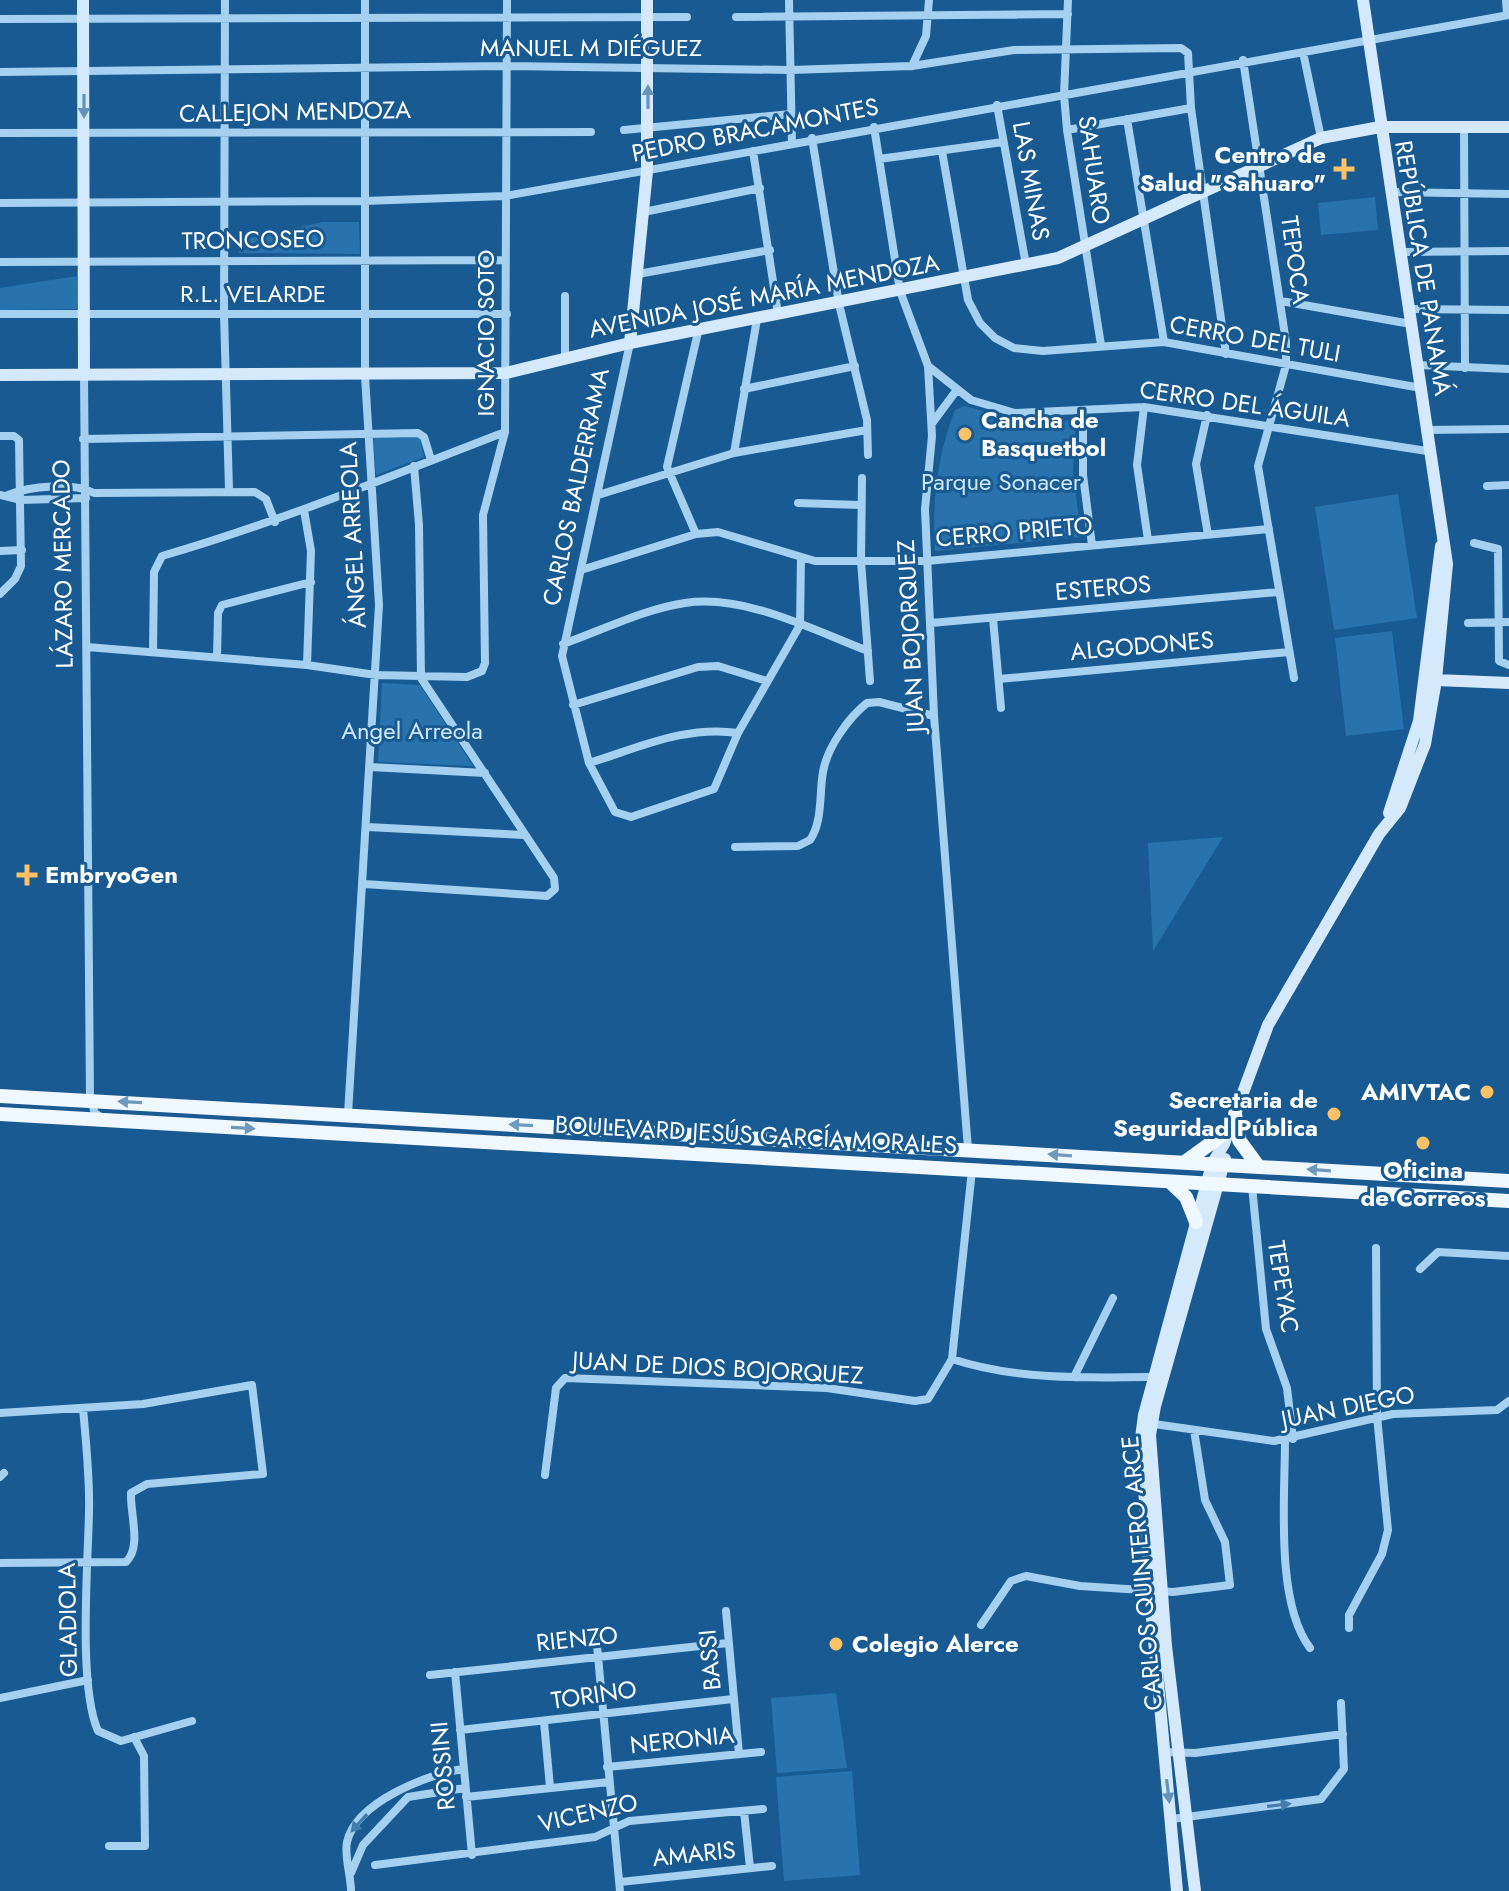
<svg xmlns="http://www.w3.org/2000/svg" width="1509" height="1891" viewBox="0 0 1509 1891" font-family="Jost,sans-serif">
<rect width="100%" height="100%" fill="#185a91"/>
<path fill="#2873ad" d="M1375,197L1378,230L1321,235L1318,203Z
M323,222H359L360,254L239,253L240,240Z
M77,276V309L0,310V288Z
M965,406L1024,423L1076,420L1073,472L1081,537L935,551C932,502 937,456 955,410Z
M419,435L424,457L376,475L373,437Z
M1398,494L1417,618L1334,630L1315,507Z
M1392,631L1404,729L1346,736L1335,638Z
M382,683L420,685L473,766L378,762Z
M1223,837L1153,951L1148,843Z
M836,1693L847,1768L777,1773L771,1698Z
M852,1771L860,1875L784,1881L776,1777Z"/>
<g fill="none" stroke-linecap="round" stroke-linejoin="round">
<path stroke="#a6d0ef" stroke-width="8" d="M225,0L224,314L229,490
M789,0L792,143
M1068,0L1064,95L1067,130L1101,345
M1506,0L1507,15
M736,17L1068,14
M0,19L687,17
M1303,52L1321,138
M1243,60L1286,342V365L1258,466L1294,678
M912,66L926,36L929,0
M0,72L506,66L790,70L912,66L1014,50L1181,48L1188,53L1191,108L1226,354
M997,105L1026,265
M1127,119L1164,342
M874,127L900,291L928,366L932,436L925,509L934,716L968,1149
M1464,127L1465,368
M624,130L791,114
M1067,130L1191,108
M0,133L591,132
M812,138L839,304L867,420L868,455
M753,151L778,314
M942,151L968,300L980,323L995,338L1014,348L1043,351L1164,342L1421,388
M879,159L1003,142
M1390,192L1509,194
M0,203L364,201L505,196L1509,15
M644,212L760,188
M1400,252L1509,251
M0,262L506,260
M638,274L770,250
M565,296V359
M1281,301L1411,324
M1409,309L1509,310
M0,314H507
M630,343L562,656L589,763L615,812L631,817L714,789L738,733L800,625L801,557
M1418,365L1509,369
M928,366L971,400L1015,413L1144,407L1427,451
M84,375L90,1099L95,1113L102,1118
M744,389L855,366
M1144,407L1137,465L1148,540
M1083,412V475L1092,545
M1207,415L1196,464L1208,535
M933,422L956,391
M1426,430L1509,429
M0,436H14L19,440L21,566L15,579L0,594
M83,439L418,433L424,437L431,460
M734,453L757,319
M862,478L861,561L870,681
M1487,486L1509,485
M0,495L21,500L86,498
M8,495C30,486 73,482 94,493L255,492L266,499L275,522
M598,495L734,453L867,430
M798,503L860,505
M304,510L311,551L307,665
M696,534L667,467L698,332
M1474,543L1498,549L1499,661L1509,665
M0,551L22,550
M581,570L696,534L718,532L815,561H927L1269,529
M993,618L1001,708
M931,623L1278,592
M1468,623L1509,622
M563,644C603,630 644,609 685,603C745,594 813,630 868,651
M87,647L307,665L376,675L467,677L482,671L485,663L483,515L505,432L507,0
M153,652L154,572L162,556C279,522 391,476 505,432
M217,657L218,613L222,605L311,582
M999,679L1289,652
M573,705L698,667L718,666L767,681
M589,763C638,748 686,725 738,733
M370,767L485,773
M367,827L524,835
M735,847L798,846L810,840C823,821 819,794 823,772C827,748 848,718 867,703L879,702L934,716
M364,884L547,896L555,889L554,878L421,678L419,525L414,466
M348,1114L379,605L365,376V0
M1252,1186L1266,1329L1287,1388L1293,1439
M1420,1269L1438,1252L1509,1256
M952,1359C1015,1380 1088,1378 1154,1377
M1074,1377L1113,1298
M83,1408C86,1443 90,1478 89,1512C88,1565 78,1686 98,1731L121,1741L192,1721
M0,1413L143,1404L252,1385L263,1474L147,1484L131,1493C130,1514 142,1547 126,1562L0,1563
M1147,1423L1274,1441L1393,1414L1497,1410L1509,1401
M1285,1440C1285,1497 1275,1602 1310,1648
M545,1475L556,1388L565,1378L827,1388L915,1401L928,1399L952,1359L972,1170
M0,1477L4,1473
M726,1611L739,1754
M981,1625L1011,1581L1026,1576L1080,1586L1173,1592L1230,1585L1225,1542L1205,1500L1194,1430
M1349,1628V1615L1382,1554L1388,1530L1377,1416L1376,1248
M596,1635L620,1891
M455,1672L472,1855
M430,1675L728,1643
M0,1698L88,1680
M544,1722L550,1787
M460,1730L733,1699
M1164,1752L1195,1753L1343,1734
M607,1767L761,1752
M466,1797L609,1782
M744,1811L750,1868
M1172,1819L1321,1799L1344,1769L1341,1703
M109,1846H145L144,1756L134,1737
M375,1865L595,1837L629,1821L763,1809
M351,1873L363,1845L408,1797L465,1788
M620,1882L772,1866
M351,1891C351,1876 344,1856 347,1842C356,1802 428,1774 463,1769"/>
<path stroke="#d4e9fb" stroke-width="12" d="M83,0L84,375
M630,343L647,171V0
M0,375L506,373L630,343L1058,258L1321,138L1380,127H1509
M1436,680L1509,683
M1389,813L1419,721L1441,546
M1177,1891L1152,1618L1141,1438L1144,1415L1212,1164L1224,1144L1268,1025L1379,834L1400,808L1425,744L1436,680L1447,564L1363,0
M1195,1891L1166,1646L1150,1435L1155,1406L1225,1159"/>
<path stroke="#eff7ff" stroke-width="14" d="M0,1096L1509,1181
M0,1114L1509,1201
M1235,1114L1239,1140L1258,1166
M1185,1162L1229,1130
M1170,1182L1186,1197L1196,1222"/>
</g>
<defs><path id="oneway-solid" d="M-6-.8H1V-3.2L6.5 0L1 3.2V.8H-6Z" transform="scale(2)"/></defs>
<g fill="#6393bb">
<use href="#oneway-solid" transform="translate(648 97) rotate(-90)"/>
<use href="#oneway-solid" transform="translate(84 106) rotate(90)"/>
<use href="#oneway-solid" transform="translate(1168 1791) rotate(83)"/>
</g>
<g fill="#6e99bd">
<use href="#oneway-solid" transform="translate(130 1102) rotate(-177)"/>
<use href="#oneway-solid" transform="translate(521 1125) rotate(-177)"/>
<use href="#oneway-solid" transform="translate(243 1128) rotate(3)"/>
<use href="#oneway-solid" transform="translate(1060 1155) rotate(-176)"/>
<use href="#oneway-solid" transform="translate(1319 1170) rotate(-176)"/>
</g>
<g fill="#437dad">
<use href="#oneway-solid" transform="translate(1279 1805) rotate(-7)"/>
<use href="#oneway-solid" transform="translate(359 1823) rotate(132)"/>
</g>
<g fill="#ffc165" stroke="#185a91" stroke-width="3">
<path d="M1340 157h8v8h8v8h-8v8h-8v-8h-8v-8h8z"/>
<circle cx="965" cy="434" r="8"/>
<path d="M23 863h8v8h8v8h-8v8h-8v-8h-8v-8h8z"/>
<circle cx="1487" cy="1092" r="8"/>
<circle cx="1334" cy="1114" r="8"/>
<circle cx="1423" cy="1143" r="8"/>
<circle cx="836" cy="1644" r="8"/>
</g>
<g text-anchor="middle" stroke-width="6" stroke-linejoin="round" paint-order="stroke">
<g font-size="24" fill="#fff" stroke="#185a91">
<text x="591" y="56">MANUEL M DIÉGUEZ</text>
<text transform="translate(295 112) rotate(-1)" y="8">CALLEJON MENDOZA</text>
<text transform="translate(755 130) rotate(-11)" y="8">PEDRO BRACAMONTES</text>
<text transform="translate(1094 170) rotate(82)" y="8">SAHUARO</text>
<text transform="translate(1031 181) rotate(80)" y="8">LAS MINAS</text>
<text transform="translate(253 240) rotate(-1)" y="8">TRONCOSEO</text>
<text transform="translate(1295 260) rotate(82)" y="8">TEPOCA</text>
<text transform="translate(1423 268) rotate(81)" y="8">REPÚBLICA DE PANAMÁ</text>
<text x="253" y="302">R.L. VELARDE</text>
<text transform="translate(764 296) rotate(-11)" y="8">AVENIDA JOSÉ MARÍA MENDOZA</text>
<text transform="translate(486 333) rotate(-90)" y="8">IGNACIO SOTO</text>
<text transform="translate(1255 339) rotate(10)" y="8">CERRO DEL TULI</text>
<text transform="translate(1245 404) rotate(8)" y="8">CERRO DEL ÁGUILA</text>
<text transform="translate(576 487) rotate(-78)" y="8">CARLOS BALDERRAMA</text>
<text transform="translate(1014 532) rotate(-5)" y="8">CERRO PRIETO</text>
<text transform="translate(353 535) rotate(-93)" y="8">ÁNGEL ARREOLA</text>
<text transform="translate(63 564) rotate(-91)" y="8">LÁZARO MERCADO</text>
<text transform="translate(1103 588) rotate(-5)" y="8">ESTEROS</text>
<text transform="translate(911 636) rotate(-93)" y="8">JUAN BOJORQUEZ</text>
<text transform="translate(1142 646) rotate(-5)" y="8">ALGODONES</text>
<text transform="translate(756 1135) rotate(3)" y="8">BOULEVARD JESÚS GARCÍA MORALES</text>
<text transform="translate(1283 1287) rotate(81)" y="8">TEPEYAC</text>
<text transform="translate(718 1368) rotate(3)" y="8">JUAN DE DIOS BOJORQUEZ</text>
<text transform="translate(1348 1407) rotate(-11)" y="8">JUAN DIEGO</text>
<text transform="translate(1142 1573) rotate(-95)" y="8">CARLOS QUINTERO ARCE</text>
<text transform="translate(68 1620) rotate(-91)" y="8">GLADIOLA</text>
<text transform="translate(577 1639) rotate(-6)" y="8">RIENZO</text>
<text transform="translate(710 1660) rotate(-95)" y="8">BASSI</text>
<text transform="translate(594 1695) rotate(-8)" y="8">TORINO</text>
<text transform="translate(682 1740) rotate(-6)" y="8">NERONIA</text>
<text transform="translate(443 1766) rotate(-95)" y="8">ROSSINI</text>
<text transform="translate(588 1813) rotate(-13)" y="8">VICENZO</text>
<text transform="translate(694 1854) rotate(-6)" y="8">AMARIS</text>
</g>
<g font-size="24" font-weight="bold" fill="#fff" stroke="#185a91" text-anchor="end">
<text x="1326" y="163">Centro de<tspan x="1326" dy="28">Salud "Sahuaro"</tspan></text>
<text x="981" y="428" text-anchor="start">Cancha de<tspan x="981" dy="28">Basquetbol</tspan></text>
<text x="45" y="883" text-anchor="start">EmbryoGen</text>
<text x="1471" y="1100">AMIVTAC</text>
<text x="1318" y="1108">Secretaria de<tspan x="1318" dy="28">Seguridad Pública</tspan></text>
<text x="1423" y="1178" text-anchor="middle">Oficina<tspan x="1423" dy="28">de Correos</tspan></text>
<text x="852" y="1652" text-anchor="start">Colegio Alerce</text>
</g>
<g font-size="24" fill="#cde7fb" stroke="#185a91">
<text x="1001" y="490">Parque Sonacer</text>
<text x="412" y="739">Angel Arreola</text>
</g>
</g>
</svg>
